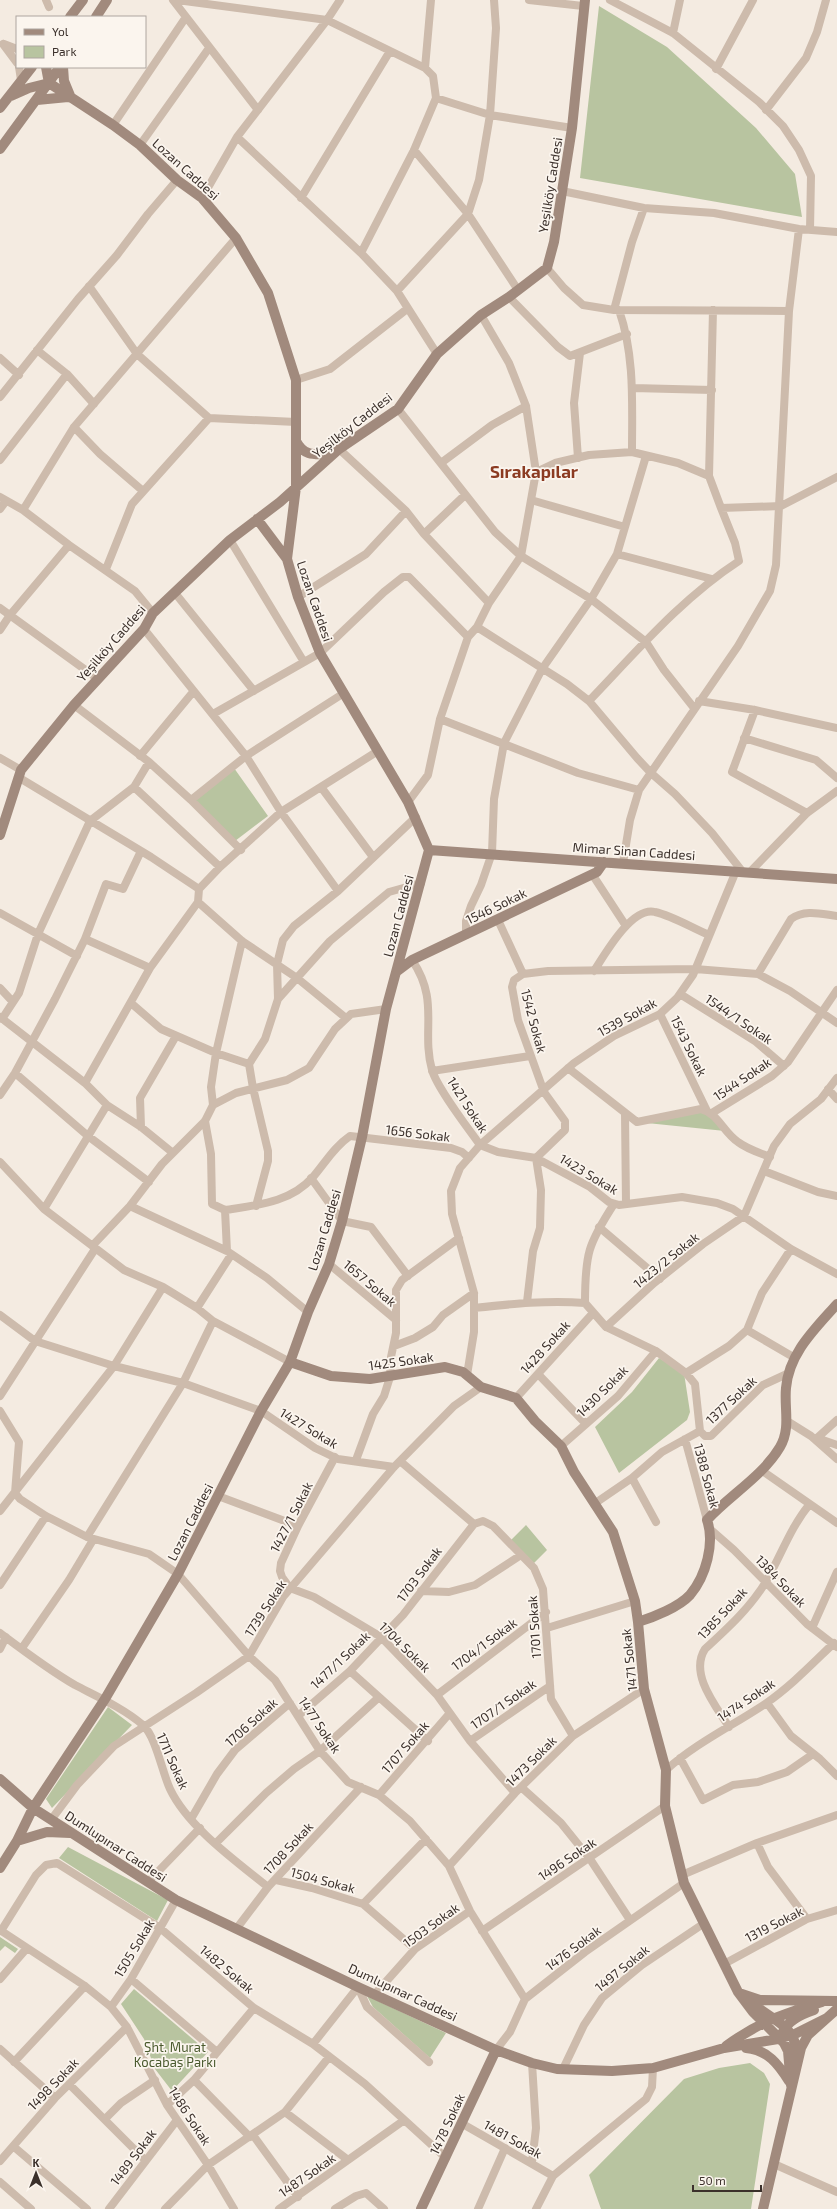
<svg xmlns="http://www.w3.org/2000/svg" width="837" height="2209" viewBox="0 0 837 2209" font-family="'Exo 2',sans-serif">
<rect width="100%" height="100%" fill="#f4ebe1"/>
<path fill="#b8c4a0" d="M599,6L667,47L756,128L795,174L802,217L580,178Z
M234,768L268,816L235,841L194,801Z
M701,1109L725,1131L637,1122Z
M659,1358L684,1373L690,1412L687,1420L619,1473L595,1427L632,1392Z
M526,1525L547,1550L534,1563L511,1540Z
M108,1707L132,1725L52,1808L46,1799Z
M68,1847L168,1900L157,1921L59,1858Z
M0,1937L18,1949L15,1953L5,1946L0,1951Z
M134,1989L208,2052L172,2091L155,2069L144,2039L121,2004Z
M367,1996L446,2033L430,2058L373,2007Z
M750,2063L764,2073L770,2084L751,2209H601L589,2175L684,2079L719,2068Z"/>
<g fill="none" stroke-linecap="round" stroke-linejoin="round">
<path stroke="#cdbbac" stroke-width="8" d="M46,0L49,7
M173,0L258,110
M177,0L327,20L425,68L433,76L436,98L414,150L361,253
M529,0L583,6
M610,0L673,33L759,102L783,126L799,150L811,176L810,230
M673,33L680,0
M3,44L17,63
M4,44L17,49
M19,67L21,80
M425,68L431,0
M716,69L753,0
M436,98L490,115L572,128
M766,110L806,58L817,32L826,0
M113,125L186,17
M237,137L361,253L397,291L437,354
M140,145L209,48
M414,150L468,214L518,290
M562,191L644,208L714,213L799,229L837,232
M202,198L237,137L327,20L340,0
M301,198L390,51
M547,268L564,288L583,305L614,310L789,311
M89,286L137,354L209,418L296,422
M397,291L468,214L479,180L490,115L496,28L494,0
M509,297L558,347L570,356L627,334
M614,310L632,242L644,208
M619,310C635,356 632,404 632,452
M37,350L67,374L94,404
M0,358L19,375
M296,380L330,369L407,309
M633,388L712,390
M0,397L78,299L117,255L148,214L177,180
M398,409L495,532L521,556L591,599L646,642L664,670L694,708
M74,427L100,454L143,491
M339,449L406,511L424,534L489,603
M578,458L574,403L580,353
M0,460L67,374
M441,463L492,425L526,406
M536,472L555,463L589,455L632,452L678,463L709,476L721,508L781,506L837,477
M709,476L713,310
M0,497L23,510L69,545L135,591L153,613
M531,500L625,527
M0,509L6,501
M23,510L74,427L236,238
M424,534L465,495
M230,540L304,662
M617,554L712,579
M106,569L132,504L209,418
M175,593L254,691
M298,597L366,554L406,511
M0,608L98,679
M477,627L567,684L589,701L637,758L651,773L675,794L712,833L742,871
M144,629L246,756L281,812L338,891
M0,630L10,615L69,545
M589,701C636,652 682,598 739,561L735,543L721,508
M699,701L755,710L837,728
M74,705L149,762L191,800L241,850
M755,710L732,772L807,813
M213,714L320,653L384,592L403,577H409L468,637
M440,719L578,773L639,790
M744,738L816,760L837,778
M140,756L193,692
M0,758L21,770
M18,777L151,857L199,889
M134,787L220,867
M321,787L373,857
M191,800L246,756L344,693
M408,802L428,775L440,719L468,637L477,627L489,603L521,556L536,472L526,406L509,363L481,315
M623,863L630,820L639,790L738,646L770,591L776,565L789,311L799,229
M750,872L807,813L837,791
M592,874L626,926
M198,902L242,941L297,978L346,1018
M0,913L77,956
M498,920L523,974
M466,935V921L471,906L481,885L492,853L494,799L504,743L542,669L591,599L617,554L646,456
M85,939L150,968
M412,960C440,1001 421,1030 432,1070C437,1088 468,1128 480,1145
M594,971C605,954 632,906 655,912C673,916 692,928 709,935
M758,974L791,919C805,909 821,914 837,916
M0,988L13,1002
M680,994L755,1041L784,1066
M278,999L330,941L389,892L421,883
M131,1003L161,1029L216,1053L249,1064
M660,1014L707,1111
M0,1017L85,1083L107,1105L141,1127L173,1153
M2,1019L19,993L38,934L90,821L134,787L149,762
M568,1068L637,1122L701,1109C718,1113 723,1132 738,1142C747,1149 760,1153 770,1157
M432,1071L530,1056
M15,1073L88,1136L149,1182
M85,1083L150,968L198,902L199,889L220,867L281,812L378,751
M828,1089L837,1099
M0,1095L15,1073L55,999L85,939L106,884L123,889L141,851
M213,1105L211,1087L216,1053L242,941
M712,1113L772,1076L788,1062L837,990
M625,1114L626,1204
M205,1121L211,1154L212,1204L225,1210L227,1251
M141,1127L140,1098L176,1036
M480,1145L498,1152L536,1158L590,1187L609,1202L619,1205L682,1197L717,1203L733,1209L791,1249L837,1274
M0,1162L44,1209L124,1270L163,1287L197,1308L213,1321L290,1362
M764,1171L818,1192L837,1196
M311,1178L342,1221L371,1227L408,1276
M130,1206L227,1251L267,1278L308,1312
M256,1206L268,1161V1151L253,1088L249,1064L265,1039L278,999L277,964L283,940L294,926L338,891L416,817
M44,1209L107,1105
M225,1210C257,1205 290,1203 313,1177C325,1163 334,1147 350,1136L451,1148L462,1152L469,1158
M599,1227L660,1279
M93,1245L130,1206L162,1164L205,1121L213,1105L236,1093L287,1080L309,1068L335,1029L351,1014L386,1009
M329,1264L396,1320
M527,1302L533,1251L540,1228L541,1190L536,1158L565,1130V1121L544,1092L518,1020L512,987L514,980L523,974L548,971L695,969L758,974L790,991L837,1023
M585,1303C585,1254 588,1244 614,1204
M197,1308L231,1255
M474,1308C511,1304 547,1300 585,1303L606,1327L656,1351L686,1373L695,1384L700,1431
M0,1315L35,1341L114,1366L183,1383L261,1411L315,1448L338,1459L394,1467
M606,1327L654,1283L703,1244L744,1216L774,1146L790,1124L821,1099L837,1078
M747,1330L795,1358
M394,1346L415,1338L433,1327L443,1315L474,1293
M686,1373L729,1346L747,1330L762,1293L791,1249
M538,1374L586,1424
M467,1375L474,1332V1293L452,1214L451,1191L460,1168L480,1145L574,1063L614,1036L660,1014L677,998L693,975L736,871
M0,1396L95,1249
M516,1398L593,1313
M0,1411L19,1442L15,1493L20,1499L46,1516L87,1537L149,1554L178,1574L249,1656L275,1680L320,1751L348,1782L379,1795L410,1821L449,1866L470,1911L525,1999
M787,1421L811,1436L837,1459
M700,1431L705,1436H711L763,1385L789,1373
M817,1438L837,1445
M817,1438L837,1420
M685,1439L707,1520
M561,1446L618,1396L656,1351
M335,1457L298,1526L281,1563L280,1571L282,1577L290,1588L314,1597L381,1637L437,1695L470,1741L515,1793
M356,1460L373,1414L384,1396L390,1377L391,1357L396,1333V1290L402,1280L459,1238
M400,1461L474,1524L483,1521L493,1526L534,1568L543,1589L551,1699L573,1736
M761,1470L837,1523
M632,1478L656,1522
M218,1496L298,1526
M594,1504L632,1478L662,1452L700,1431
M0,1511L114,1366L163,1287
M710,1529L734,1550L807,1624L837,1647
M87,1537L183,1383L213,1321
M0,1585L46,1516
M421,1591L449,1592L475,1585L521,1555
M547,1628L635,1601
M812,1628L837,1572
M0,1633C24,1651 49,1670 75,1685C98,1697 123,1708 143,1725C156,1737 162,1772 170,1789C188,1827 236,1861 268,1887
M22,1648L69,1580L93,1540
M0,1649L6,1637
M350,1671L428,1741
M437,1695L546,1612
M767,1703L791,1736L820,1759L837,1776
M298,1716L350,1671L403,1615L474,1524
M729,1727C716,1706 689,1674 705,1649C728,1628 751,1607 767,1580C781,1555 791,1527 809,1505
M470,1741L550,1686
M680,1758L703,1800L733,1785L758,1782L787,1772L813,1754
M666,1770C696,1743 732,1726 765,1704C790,1687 812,1664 834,1643
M521,1787L561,1823L590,1859L630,1920
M379,1795L449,1714
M191,1819L217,1774L235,1750L290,1703
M51,1820L77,1785L114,1746L196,1693L249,1656L283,1597L394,1467L454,1406L481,1387
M216,1843L266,1793L294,1769L320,1751L378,1698
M757,1843L768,1867L807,1919
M449,1866L515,1793L573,1736L644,1689
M682,1875L757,1843L837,1815
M276,1880L312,1888L363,1904L415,1949
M148,1882L200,1828
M363,1904L426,1839
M237,1928L268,1887L361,1787
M0,1930L85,1986L111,2007L127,2027L167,2105L208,2165L234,2209
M1,1931L36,1875L46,1865L57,1863L160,1928L254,2008L313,2044L365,2084L446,2158
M482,1931L665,1806
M724,1964L807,1919L837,1910
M0,1979L27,1948
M131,1979L217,2052
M375,1994L415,1949L470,1911
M111,2007L131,1979L176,1900
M313,2044L358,1987L367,2007L429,2062
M0,2049L55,2098
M496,2050L510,2032L525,1999L585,1952L684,1883
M14,2062L85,1986
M563,2069L584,2025L602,1998L642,1965L703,1924
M194,2080L250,2137
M69,2084L145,2160
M167,2105L194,2080L254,2008
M285,2112L348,2160
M105,2119L121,2103L155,2080
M461,2123L553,2176
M253,2135L298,2197
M13,2146L87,2209
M0,2161L55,2098L127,2027
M532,2162L536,2128L532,2063
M774,2164L837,2192
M0,2182L31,2209
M109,2209L177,2120
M165,2209L208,2165L285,2112L329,2057
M279,2209L403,2121
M335,2209L356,2196L366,2193L384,2209
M478,2209L505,2148
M536,2209L553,2176L646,2099L652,2087L653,2068"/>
<path stroke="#a18a7d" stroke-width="10" d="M70,17L83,0
M96,17L107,0
M46,67L49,83
M63,67L64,81L71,98
M11,96L29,88L49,83
M37,100L68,97
M0,108L32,67
M0,149L60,67
M296,441C305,458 316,454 333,454
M257,519L287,559
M0,835L21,770L74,705L144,629L153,613L230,540L280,502L339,449L398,409L437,354L481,315L509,297L547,268L554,242L572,128L585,0
M429,850L837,879
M396,972L412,960L597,872L604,862
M290,1362L331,1376L370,1379L445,1367L463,1372L481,1387L516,1398L535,1421L561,1446L574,1472L613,1532L635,1601L638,1622L644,1689L666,1770L665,1806L684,1883L738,1992L753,2012L784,2043L788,2051L791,2085
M638,1622C654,1617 679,1607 690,1595C706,1576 715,1543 707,1520C730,1495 763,1476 780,1447C791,1428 784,1409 786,1388C789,1353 815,1329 837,1304
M0,1779L33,1808L176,1900L358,1987L496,2050L532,2063L557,2069L612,2071L653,2068L724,2048L778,2039L795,2034L827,2018
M17,1841L47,1832L70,1833
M0,1868L17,1841L33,1808L105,1699L178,1574L261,1411L290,1362L308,1312L329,1264L342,1221L362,1137L386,1009L429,850L408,802L320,653L298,597L287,559L296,487V380L268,293L236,238L202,198L177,180L140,145L113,125L49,83
M739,1993L760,2000L837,2001
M753,2004C772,2020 797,2026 797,2056
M783,2032C788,2020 802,2014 814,2010
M726,2046C759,2022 783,2014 822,2002
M746,2048C768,2050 778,2064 789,2081
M421,2209L496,2050
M763,2209L801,2048L808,2035L837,2009"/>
</g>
<g text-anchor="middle" stroke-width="3.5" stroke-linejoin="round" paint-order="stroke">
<g font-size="13" fill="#3b302b" stroke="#fbf5ee">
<text transform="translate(186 169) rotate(42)" y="5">Lozan Caddesi</text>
<text transform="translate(550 185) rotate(-81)" y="5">Yeşilköy Caddesi</text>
<text transform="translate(352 425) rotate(-38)" y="5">Yeşilköy Caddesi</text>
<text transform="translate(315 601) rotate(71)" y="5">Lozan Caddesi</text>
<text transform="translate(111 643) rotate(-49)" y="5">Yeşilköy Caddesi</text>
<text transform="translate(634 851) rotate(4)" y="5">Mimar Sinan Caddesi</text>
<text transform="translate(496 906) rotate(-26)" y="5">1546 Sokak</text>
<text transform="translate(398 916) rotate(-75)" y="5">Lozan Caddesi</text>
<text transform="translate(627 1017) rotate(-29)" y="5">1539 Sokak</text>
<text transform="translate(739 1019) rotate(34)" y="5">1544/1 Sokak</text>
<text transform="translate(534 1021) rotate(75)" y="5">1542 Sokak</text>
<text transform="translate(689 1046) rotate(64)" y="5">1543 Sokak</text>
<text transform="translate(742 1079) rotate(-34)" y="5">1544 Sokak</text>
<text transform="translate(468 1105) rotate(57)" y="5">1421 Sokak</text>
<text transform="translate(418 1133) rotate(7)" y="5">1656 Sokak</text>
<text transform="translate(589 1174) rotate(31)" y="5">1423 Sokak</text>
<text transform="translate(324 1230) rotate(-73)" y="5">Lozan Caddesi</text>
<text transform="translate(666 1260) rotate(-39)" y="5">1423/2 Sokak</text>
<text transform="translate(370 1283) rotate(40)" y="5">1657 Sokak</text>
<text transform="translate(545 1347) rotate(-48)" y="5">1428 Sokak</text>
<text transform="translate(401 1361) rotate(-8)" y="5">1425 Sokak</text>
<text transform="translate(602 1391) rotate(-45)" y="5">1430 Sokak</text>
<text transform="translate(731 1400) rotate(-43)" y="5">1377 Sokak</text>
<text transform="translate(309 1428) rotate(31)" y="5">1427 Sokak</text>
<text transform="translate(707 1476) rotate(75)" y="5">1388 Sokak</text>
<text transform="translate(291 1517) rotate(-63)" y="5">1427/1 Sokak</text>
<text transform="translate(190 1522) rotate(-63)" y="5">Lozan Caddesi</text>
<text transform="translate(419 1574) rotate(-53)" y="5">1703 Sokak</text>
<text transform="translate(781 1581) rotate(46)" y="5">1384 Sokak</text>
<text transform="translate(265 1608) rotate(-57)" y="5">1739 Sokak</text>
<text transform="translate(722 1613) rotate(-47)" y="5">1385 Sokak</text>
<text transform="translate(534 1627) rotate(-94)" y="5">1701 Sokak</text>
<text transform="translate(484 1644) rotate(-37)" y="5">1704/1 Sokak</text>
<text transform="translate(405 1647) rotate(44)" y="5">1704 Sokak</text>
<text transform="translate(340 1660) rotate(-44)" y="5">1477/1 Sokak</text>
<text transform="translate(629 1660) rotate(-96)" y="5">1471 Sokak</text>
<text transform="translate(746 1700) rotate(-34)" y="5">1474 Sokak</text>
<text transform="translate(503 1704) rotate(-35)" y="5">1707/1 Sokak</text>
<text transform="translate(251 1722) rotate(-42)" y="5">1706 Sokak</text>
<text transform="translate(320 1725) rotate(56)" y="5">1477 Sokak</text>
<text transform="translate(405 1747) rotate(-49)" y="5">1707 Sokak</text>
<text transform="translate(173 1761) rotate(66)" y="5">1711 Sokak</text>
<text transform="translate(531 1761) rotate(-45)" y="5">1473 Sokak</text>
<text transform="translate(116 1846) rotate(33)" y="5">Dumlupınar Caddesi</text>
<text transform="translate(288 1848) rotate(-47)" y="5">1708 Sokak</text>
<text transform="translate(567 1859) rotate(-34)" y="5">1496 Sokak</text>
<text transform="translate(323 1880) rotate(15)" y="5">1504 Sokak</text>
<text transform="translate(774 1924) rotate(-27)" y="5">1319 Sokak</text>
<text transform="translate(431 1925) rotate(-36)" y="5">1503 Sokak</text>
<text transform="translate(134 1948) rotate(-59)" y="5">1505 Sokak</text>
<text transform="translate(573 1948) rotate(-37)" y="5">1476 Sokak</text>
<text transform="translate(622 1968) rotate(-39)" y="5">1497 Sokak</text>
<text transform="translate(227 1969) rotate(40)" y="5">1482 Sokak</text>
<text transform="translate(403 1992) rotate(25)" y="5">Dumlupınar Caddesi</text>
<text transform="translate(53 2084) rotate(-46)" y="5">1498 Sokak</text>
<text transform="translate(190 2116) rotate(57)" y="5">1486 Sokak</text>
<text transform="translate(447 2124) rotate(-65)" y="5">1478 Sokak</text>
<text transform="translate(513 2139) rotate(29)" y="5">1481 Sokak</text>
<text transform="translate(133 2157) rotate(-53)" y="5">1489 Sokak</text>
<text transform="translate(307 2175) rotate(-35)" y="5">1487 Sokak</text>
</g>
<g font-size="13" fill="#4a5a2e" stroke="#fbf5ee">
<text x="175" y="2052">Şht. Murat<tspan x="175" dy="15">Kocabaş Parkı</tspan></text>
</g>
<g font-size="17" font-weight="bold" fill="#8c3b22" stroke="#fbf5ee">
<text x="534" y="478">Sırakapılar</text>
</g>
</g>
<rect x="16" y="16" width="130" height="52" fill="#fbf5ee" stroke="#aea6a0"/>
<rect x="24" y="29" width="20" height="6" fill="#a18a7d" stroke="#aea6a0"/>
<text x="52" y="36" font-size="12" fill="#3b302b">Yol</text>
<rect x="24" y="46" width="20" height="12" fill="#b8c4a0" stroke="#aea6a0"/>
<text x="52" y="56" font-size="12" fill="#3b302b">Park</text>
<g transform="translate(36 2173)" stroke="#fbf5ee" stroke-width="3" paint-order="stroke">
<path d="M0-3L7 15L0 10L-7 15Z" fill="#3b302b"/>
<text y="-6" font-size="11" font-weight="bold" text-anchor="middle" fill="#3b302b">K</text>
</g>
<path d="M693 2185v6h68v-6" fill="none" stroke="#3b302b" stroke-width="2"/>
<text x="699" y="2185" font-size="12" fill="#3b302b" stroke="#fbf5ee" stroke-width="3" paint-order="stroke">50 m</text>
</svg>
